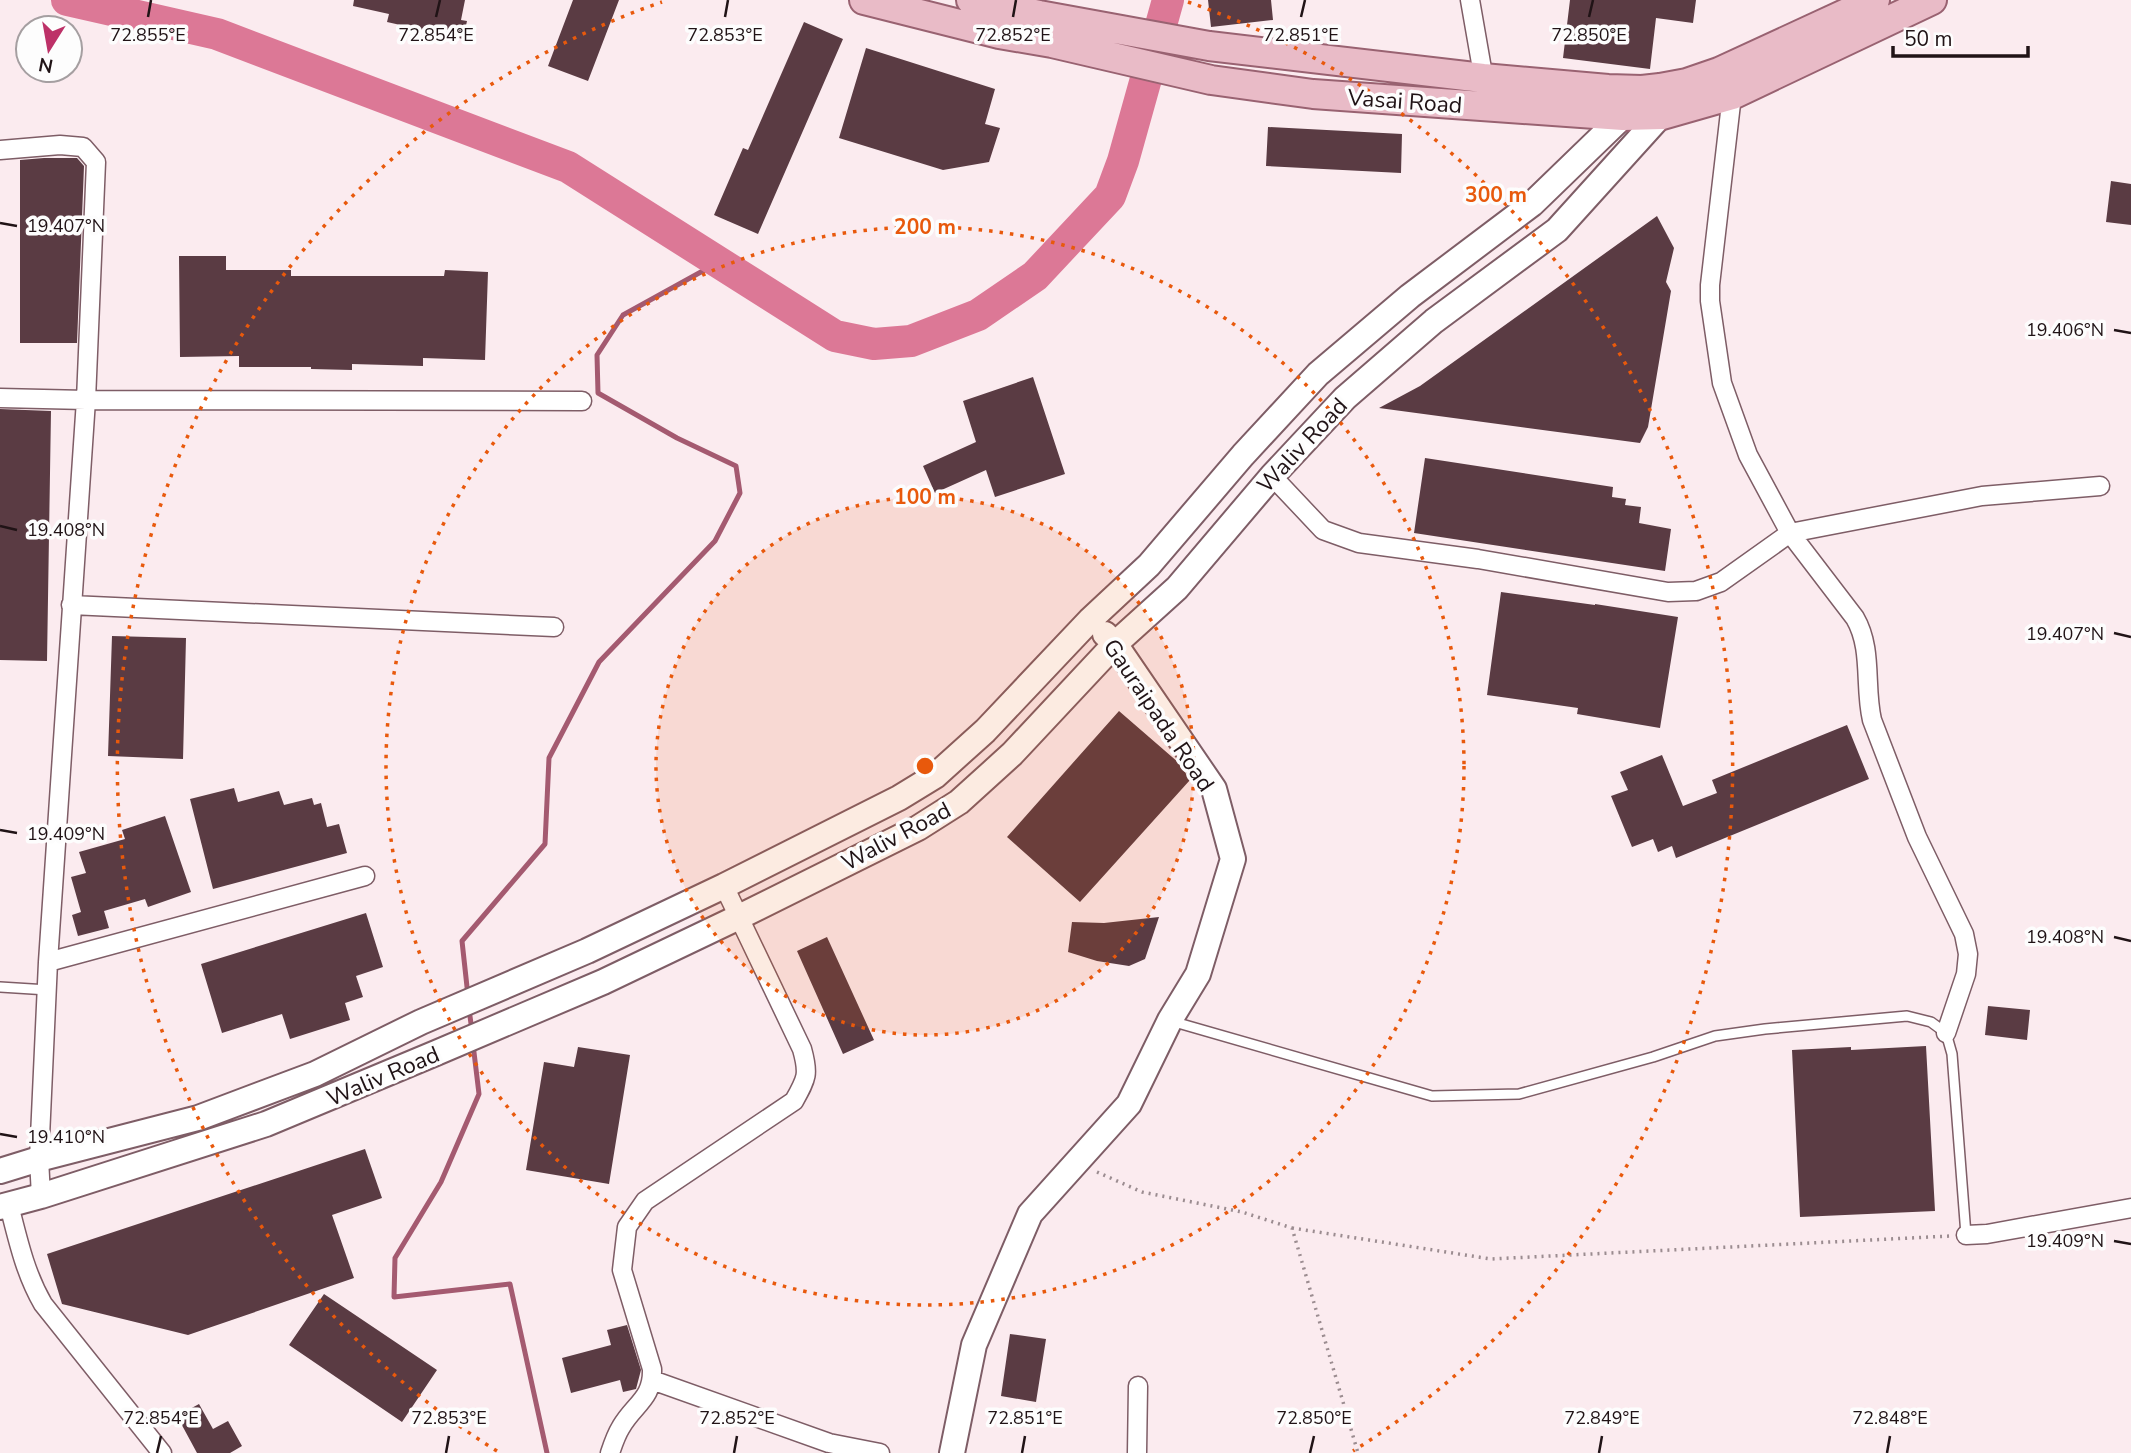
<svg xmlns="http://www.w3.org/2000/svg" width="2131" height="1453" viewBox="0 0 2131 1453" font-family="'Nunito Sans',sans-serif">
<rect width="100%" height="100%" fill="#fbebef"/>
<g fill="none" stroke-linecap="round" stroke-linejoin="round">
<path stroke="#a45a70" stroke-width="5" d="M468,996L462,941L545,844L549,758L599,662L715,541L740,493L736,466L677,438L598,393L597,355L623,315L719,262
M469,1009L472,1031
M473,1044L479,1094L441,1182L395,1258L394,1297L510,1284L547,1453"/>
<path stroke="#dc7896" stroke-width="32" d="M67,0L217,34L568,167L835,336L874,344L911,341L978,315L1035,276L1110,196L1123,161L1168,0"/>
</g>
<path fill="#5a3b43" d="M354,0H465L461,20L467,21L463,39L387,22L389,14L353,6Z
M573,0H619L588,81L548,66Z
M1208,0H1271L1273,20L1211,27Z
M1570,0H1696L1693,23L1656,18L1650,69L1563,58Z
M804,22L843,39L758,234L714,215L743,148L748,150Z
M866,48L995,89L985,124L1000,128L989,162L943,170L839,138Z
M1268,127L1402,134L1401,173L1266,166Z
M44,158H77L84,166L77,343H20V160Z
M2111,181L2131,184V225L2106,222Z
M1657,216L1674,248L1666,282L1671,291L1648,427L1640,443L1379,408L1420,386Z
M179,256H226V270H291V276H444L445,270L488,272L485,360L423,358V366L352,364V370L311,369V367H239V356L180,357Z
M1033,377L1065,474L995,497L986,470L935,493L923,466L976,442L963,401Z
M0,409L51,411L47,661L0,660Z
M1425,458L1613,487L1612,497L1626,499L1625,505L1641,507L1639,523L1671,529L1665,571L1414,533Z
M1501,592L1595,605V604L1678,617L1660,728L1577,714L1578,708L1487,695Z
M112,636L186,638L183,759L108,756Z
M1119,711L1179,763L1190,780L1080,902L1007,837Z
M1847,725L1869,779L1676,858L1672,846L1658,852L1653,839L1632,847L1611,796L1628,790L1620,772L1662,755L1683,806L1717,793L1712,780Z
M234,788L238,802L279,791L284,805L312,798L314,805L321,803L327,827L339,824L347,853L213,889L190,799Z
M165,816L191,892L148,907L145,899L104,911L109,928L78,936L72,915L81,912L71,877L86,873L79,852L125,839L122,830Z
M366,913L383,967L356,976L363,997L345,1003L350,1020L290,1039L282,1014L222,1033L201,964Z
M1159,917L1145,959L1129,966L1097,961L1068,952L1072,922L1104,923Z
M827,937L874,1040L843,1054L797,951Z
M1988,1006L2030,1010L2027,1040L1985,1035Z
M1926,1046L1935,1211L1800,1217L1792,1050L1851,1047V1050Z
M578,1047L630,1055L609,1184L526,1170L544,1062L574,1067Z
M365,1149L382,1198L332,1215L354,1278L188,1335L62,1304L47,1254Z
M324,1294L437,1370L402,1422L289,1345Z
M627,1325L641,1370L636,1389L623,1392L620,1380L571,1393L562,1358L611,1345L607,1330Z
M1010,1334L1046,1339L1036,1402L1001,1396Z
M199,1404L213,1429L228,1421L242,1446L230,1453H197L177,1416Z"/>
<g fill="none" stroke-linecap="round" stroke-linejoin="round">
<g stroke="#7e5d66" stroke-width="12">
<path id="lane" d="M0,987L48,990
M1171,1021L1432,1096L1519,1094L1653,1057L1715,1036L1765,1029L1907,1016L1931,1022L1946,1033L1952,1054L1966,1235"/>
</g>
<g stroke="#7e5d66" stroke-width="21">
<path id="street" d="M1470,0L1485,86
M1732,95L1710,285V301L1722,383L1748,455L1790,533L1855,618C1873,649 1864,686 1872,720L1917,837L1964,934L1968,954L1966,974L1946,1033
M0,150L60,145L83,147L96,162L86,400L582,401
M0,398L86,400L48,962L39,1159L41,1196
M1272,476L1323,530L1359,543L1478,559L1668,592L1696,591L1721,582L1790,533L1982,496L2100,486
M71,605L554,627
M48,962L365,876
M9,1205C18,1240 25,1273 43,1304L162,1453
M1966,1235L1987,1234L2131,1208
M652,1380L829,1443L880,1453
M610,1453C613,1444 616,1435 621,1427C634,1404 653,1399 652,1369L622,1270L627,1227L645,1201L794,1101C807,1078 809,1074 802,1049L724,886
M1137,1453L1138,1386"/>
</g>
<g stroke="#7e5d66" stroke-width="28">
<path id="secondary" d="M0,1171L39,1159L198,1118L315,1074L421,1022L587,951L724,886L899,798L935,776L985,731L1090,620L1149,565L1243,455L1318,374L1410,296L1532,204L1623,116L1630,105
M0,1207L41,1196L266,1124L436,1053L603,982L739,917L918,828L959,802L1012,754L1115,644L1177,588L1272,476L1345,398L1434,321L1557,230L1671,104
M952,1453L974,1345L1030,1214L1129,1104L1170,1020L1198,974L1233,859L1214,789L1115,644L1105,634"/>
</g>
<g stroke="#996271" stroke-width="32">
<path id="primary" d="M864,0L999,34L1052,43L1211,80L1313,94L1623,116L1662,115L1732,95L1932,0
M971,0L1039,15L1209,46L1483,78L1608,89L1642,90L1660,88L1687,83L1719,72L1875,0"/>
</g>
<path stroke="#9b8c90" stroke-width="3.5" stroke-dasharray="2 5" stroke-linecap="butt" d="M1097,1172L1142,1192L1242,1212L1292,1228L1358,1453
M1292,1228L1491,1259L1950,1236"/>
<use href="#lane" stroke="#fff" stroke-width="9"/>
<use href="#street" stroke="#fff" stroke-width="18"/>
<use href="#secondary" stroke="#fff" stroke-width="24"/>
<use href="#primary" stroke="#e9bbc7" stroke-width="28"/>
</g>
<path fill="none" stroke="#201316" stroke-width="2.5" d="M148,17L151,0M436,17L440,0M725,17L728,0M1013,17L1016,0M1301,17L1305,0M1589,17L1593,0M0,223L17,226M2114,330L2131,333M0,526L17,530M2114,633L2131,637M0,830L17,833M2114,937L2131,941M0,1134L17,1137M2114,1241L2131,1244M157,1453L161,1436M446,1453L449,1436M734,1453L737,1436M1022,1453L1025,1436M1310,1453L1314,1436M1599,1453L1602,1436M1887,1453L1890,1436"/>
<circle cx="925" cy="766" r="269" fill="#e8590c" fill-opacity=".12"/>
<g fill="none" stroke="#e8590c" stroke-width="3.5" stroke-dasharray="3.5 7">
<circle cx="925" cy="766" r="269"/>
<circle cx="925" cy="766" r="539"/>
<path d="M497 1451A808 808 0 0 1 662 2M1188 2A808 808 0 0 1 1353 1451"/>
</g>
<g text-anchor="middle" stroke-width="7" stroke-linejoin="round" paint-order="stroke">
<g font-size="23" fill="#201316" stroke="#fdfdfd">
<text transform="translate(1405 101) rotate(4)" y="8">Vasai Road</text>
<text transform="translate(1302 445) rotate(-47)" y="8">Waliv Road</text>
<text transform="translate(1159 715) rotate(56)" y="8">Gauraipada Road</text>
<text transform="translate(896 836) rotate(-28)" y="8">Waliv Road</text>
<text transform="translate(383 1076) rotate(-23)" y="8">Waliv Road</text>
</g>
</g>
<g font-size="18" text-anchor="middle" fill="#201316" stroke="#fdfdfd" stroke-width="7" stroke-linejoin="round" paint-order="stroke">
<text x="148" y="41">72.855°E</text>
<text x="436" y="41">72.854°E</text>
<text x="725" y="41">72.853°E</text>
<text x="1013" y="41">72.852°E</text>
<text x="1301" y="41">72.851°E</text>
<text x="1589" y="41">72.850°E</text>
<text x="66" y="232">19.407°N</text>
<text x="2065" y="336">19.406°N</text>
<text x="66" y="536">19.408°N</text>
<text x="2065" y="640">19.407°N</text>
<text x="66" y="840">19.409°N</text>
<text x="2065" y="943">19.408°N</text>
<text x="66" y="1143">19.410°N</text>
<text x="2065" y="1247">19.409°N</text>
<text x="161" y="1424">72.854°E</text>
<text x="449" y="1424">72.853°E</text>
<text x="737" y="1424">72.852°E</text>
<text x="1025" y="1424">72.851°E</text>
<text x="1314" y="1424">72.850°E</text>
<text x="1602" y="1424">72.849°E</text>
<text x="1890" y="1424">72.848°E</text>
</g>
<circle cx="925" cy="766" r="10" fill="#e8590c" stroke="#fdfdfd" stroke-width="3.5"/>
<g font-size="21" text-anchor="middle" font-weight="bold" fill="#e8590c" stroke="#fdfdfd" stroke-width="7" stroke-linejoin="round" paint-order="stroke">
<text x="1496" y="202">300 m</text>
<text x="925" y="234">200 m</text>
<text x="925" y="504">100 m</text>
</g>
<g transform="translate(49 49) rotate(191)"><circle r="33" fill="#fdfdfd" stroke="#a59fa1" stroke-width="2"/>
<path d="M0-5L12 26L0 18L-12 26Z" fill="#bd3168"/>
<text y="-10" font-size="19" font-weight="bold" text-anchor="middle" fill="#201316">N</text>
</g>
<path d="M1893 46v10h135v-10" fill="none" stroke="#201316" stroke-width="3.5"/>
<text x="1904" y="46" font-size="21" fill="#201316" stroke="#fdfdfd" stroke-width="5" paint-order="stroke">50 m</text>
</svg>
